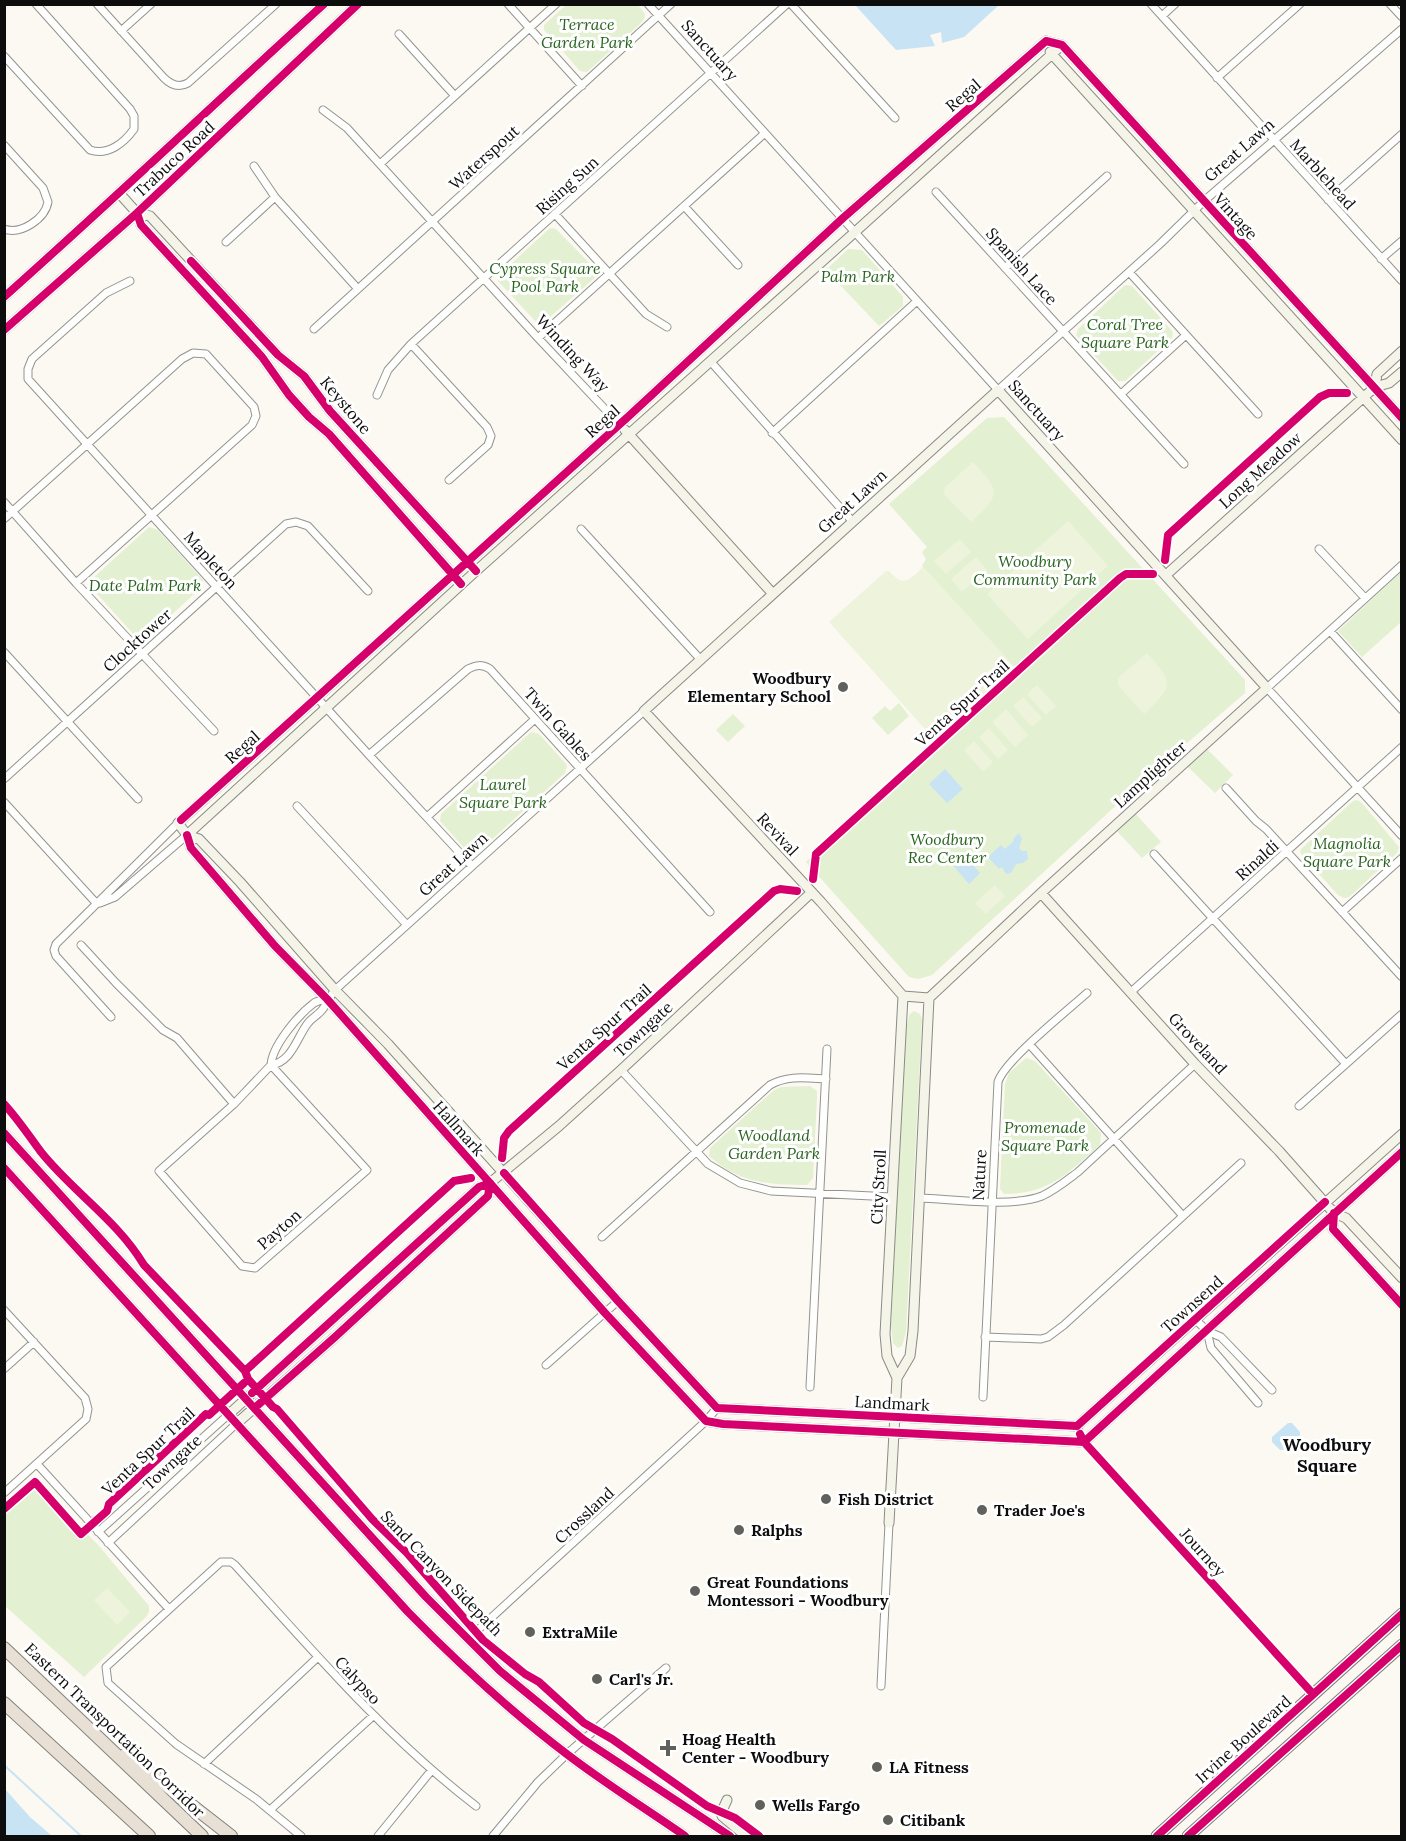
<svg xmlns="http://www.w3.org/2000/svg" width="1406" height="1841" viewBox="0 0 1406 1841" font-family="Lora,serif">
<rect width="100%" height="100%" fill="#fbf9f1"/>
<path fill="#e3f0d1" d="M566,5H638L645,14L644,19L640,24L587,72L580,71L544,30V25Z
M550,228L556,229L597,271L598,275L542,324H538L498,281L500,274Z
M848,249L862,250L903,297V306L879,326L826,270Z
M1125,285L1132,286L1173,332L1172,338L1125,381H1118L1076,335L1078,329Z
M1004,417L1245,680V693L1135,788L932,975L918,979L909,977L806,862L1018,671L922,566L926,559L922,552L927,547L889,504L987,418Z
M149,527L158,530L203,580V590L193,595L154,631L147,640L143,641L136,637L91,587L93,578Z
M1401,572V622L1362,657L1338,631Z
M899,703L909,716L888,735L872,718L885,706L890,711Z
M733,714L745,726L728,742L716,730Z
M531,732L539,734L567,765L565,773L477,853H469L440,821L441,814Z
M1205,747L1233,775L1215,793L1187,766Z
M1357,800L1361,802L1399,847L1397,853L1349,897L1344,898L1338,895L1301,854L1300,850L1353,801Z
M1134,812L1161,842L1142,858L1116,830Z
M914,1011L920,1014L922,1019L906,1332L902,1346L898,1348L893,1343L891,1325L905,1035L909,1015Z
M1026,1058L1035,1061L1101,1133L1100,1145C1068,1173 1049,1194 1004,1194L1000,1189L1005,1084L1009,1073Z
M810,1086L817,1091V1097L813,1178L807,1185C769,1185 739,1183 709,1156L710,1148L774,1090L781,1087Z
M33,1482L39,1485L99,1546L149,1606V1612L146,1617L84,1677L5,1606V1506L29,1483Z"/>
<path fill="#edf4db" d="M973,462C1001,492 1001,494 971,522L944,494L945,487Z
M1068,521L1108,566L1028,639L987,594Z
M960,539L971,552L946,574L934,561Z
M976,557L987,570L962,592L951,579Z
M923,567L1015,667L933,738L829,622L886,571H889C904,588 909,580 923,567Z
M1147,653C1174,684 1174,685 1144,714L1118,685V678Z
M1037,685L1056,706L1046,715L1027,694Z
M1023,697L1042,718L1032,727L1013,706Z
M1006,709L1028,735L1015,747L992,722Z
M989,728L1008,750L998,759L979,737Z
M974,741L993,762L983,772L964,750Z
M995,885L1005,896L986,914L975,903Z
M107,1588L130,1612L117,1625L94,1600Z"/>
<path fill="#c8e3f4" d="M855,5H999L964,37L942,43L941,32L930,35L935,46L896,50Z
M945,769L963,789L947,803L929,784Z
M1019,833L1022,839L1019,848L1022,851H1027L1028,859L1023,863L1016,864L1011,873L1006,874L1002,867L999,869L988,857L1001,845L1005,849L1014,841L1013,839Z
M965,851L969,855L967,858L980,873L969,884L951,863Z
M1288,1423H1292L1300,1432V1435L1283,1450H1280L1272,1442V1437Z
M5,1789L30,1817L52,1836H5Z"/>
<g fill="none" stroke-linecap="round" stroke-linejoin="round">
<path stroke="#c8e3f4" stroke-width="2" d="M4,1765L81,1836"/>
<g stroke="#949390" stroke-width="9">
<path id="street" d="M97,4L164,78C171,85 179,88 188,83L276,4
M508,4L582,86
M648,4L998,390L1160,244L1204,201L1402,29
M791,4L895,118
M1151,4L1402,281
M1390,4L1402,17
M1162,16L1175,4
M121,31L151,4
M399,34L455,96
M4,56L90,150C108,156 124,143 134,129V116L130,109L36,4
M1217,78L1300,4
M323,110L347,128L538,338L619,424
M4,145L43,188L48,202C45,219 21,235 4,229
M380,164L556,4
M254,166L275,197L358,289
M936,192L1184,464
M1328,200L1402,134
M684,206L738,265
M555,214L646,314L667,327
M226,242L275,197
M1381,259L1402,241
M1005,268L1107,176
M1129,272L1258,414
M130,281L106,293L32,359L28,369V379L369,755L472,866
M314,329L671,4
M538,338L765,133
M411,344L487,427L491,436L488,445L449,480
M711,362L852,521
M1121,394L1186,335
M377,395L388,370L411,344L787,4
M772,433L917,301
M4,502L76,583L214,731
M4,519L182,359L193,353L206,354L254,407L256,416L252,425L76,583
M581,529L701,660
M1319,549L1365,598
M1402,565L1267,688L1402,836
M1330,631L1402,710
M4,652L138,799
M369,755L468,669C476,665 482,664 490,669L710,912
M4,779L286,524L296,522L308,526L368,591
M1226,788L1256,821L1266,829L1402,977
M4,802L97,904
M297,806L407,925
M427,817L535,719
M1154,854L1346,1064
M100,903L115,897L187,835
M1342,912L1402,858
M81,945L116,983L163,1030L177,1038L234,1104
M1131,992L1402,747
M111,1017L56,956L54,950L56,944L178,823
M1030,1045L1183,1216
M271,1065L367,1170L255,1268L242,1266L159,1171L234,1104L271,1065C292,1062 297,1037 308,1023C312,1018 318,1015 322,1010C327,1004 330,996 335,990L644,711
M271,1065C272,1046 298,1015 314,1003C317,1001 322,1000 327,999
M621,1070L708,1164L740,1183L771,1191L892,1197
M1299,1106L1402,1014
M919,1198C953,1199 1011,1208 1042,1196C1055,1190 1066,1181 1078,1172L1195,1064
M602,1237L770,1085C788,1075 806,1078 826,1079
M4,1310L85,1398L88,1409L86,1419L4,1493
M1195,1319L1207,1331L1221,1337L1272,1390
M1207,1331L1211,1348L1258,1403
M985,1337L1041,1339L1048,1337L1064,1325L1241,1163
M546,1365L618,1301
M4,1369L34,1342
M810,1387L827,1049
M983,1397L998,1082C1004,1061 1067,1011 1087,993
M1077,1426L1084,1442L1313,1694
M37,1464L169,1609
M98,1532L228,1415
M108,1543L236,1424
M468,1639L706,1421L717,1408
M881,1686L889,1523
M204,1764L318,1657
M270,1810L373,1716
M301,1836L256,1799L176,1744L108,1683L106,1667L221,1562H231L235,1565C312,1650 386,1737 476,1806
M378,1836L431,1771
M493,1836L538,1782L567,1754L666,1668"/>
</g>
<g stroke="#8b8a86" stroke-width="11">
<path id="secondary" d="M1046,41L843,218L630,415L178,823L187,835L191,848L275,946L327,999L605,1313L706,1421L723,1424L1084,1442L1402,1152
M1046,41L1062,45L1402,418
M1050,52L1402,440
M120,194L137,213L141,225L262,357L289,395L309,417L329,434L455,577
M137,213L150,216L278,355L304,376L330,411L476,571
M4,297C112,201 217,101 324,4
M4,330L137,213L358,4
M1375,387L1377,374L1402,351
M998,390L1267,688L1041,893L929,998L903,996L821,902L644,711Z
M625,430L773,594
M1166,575L1375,387L1389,383L1402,372
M187,835L199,839L240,882L335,990L388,1044L618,1301L717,1408L1077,1426L1402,1134
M187,835L476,571L855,232L1062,45
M1041,893L1195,1064L1279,1151L1334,1213L1346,1218L1402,1278
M4,1133L426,1597L500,1671L584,1740L730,1836
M4,1168L408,1612C458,1663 511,1712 568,1755C606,1784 646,1809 685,1836
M1334,1213L1333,1229L1402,1305
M897,1378L910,1356L913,1331L929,998
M228,1415L479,1187L490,1183L559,1126L621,1070L812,892
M236,1424L335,1337L488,1196L490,1183
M889,1523L897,1378L887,1356L885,1334L903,996
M727,1800L722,1811V1816L746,1836"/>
</g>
<g stroke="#81817d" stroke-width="13">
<path id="primary" d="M1157,1836L1402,1614
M1188,1836L1402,1645"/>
</g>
<g stroke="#81817d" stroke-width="14">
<path id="highway" d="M4,1648L202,1836
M4,1703L149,1836
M126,1754L231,1836"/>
</g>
<use href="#street" stroke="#fefefd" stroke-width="7"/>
<use href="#secondary" stroke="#f5f4e8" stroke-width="9"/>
<use href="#primary" stroke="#ece8d8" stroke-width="10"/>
<use href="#highway" stroke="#e9e0d5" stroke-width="12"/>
<g stroke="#fff" stroke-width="11">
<path id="cycleway" d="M137,213L141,225L262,357L289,395L309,417L329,434L461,584
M191,261L278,355L304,376L330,411L476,571
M4,297C112,201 217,101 324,4
M4,330L137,213L358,4
M1165,560L1168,535L1320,397L1329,393H1347
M181,820L630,415L843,218L1046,41L1062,45L1402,418
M187,835L191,848L275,946L327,999L605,1313L706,1421L723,1424L1084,1442L1402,1152
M813,879L816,854L1120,578L1126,574H1153
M4,1104C18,1119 29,1136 41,1152C73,1192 117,1220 144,1265L245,1371
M4,1133L426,1597L500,1671L584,1740L730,1836
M502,1158L504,1138L509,1131L774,891L780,889L797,891
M4,1168L408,1612C458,1663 511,1712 568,1755C606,1784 646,1809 685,1836
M504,1173L618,1301L717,1408L1077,1426
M471,1178L454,1181L245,1371L248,1379L273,1407L277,1409L372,1519L408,1554L483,1640L525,1674L539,1682L584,1723L612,1739L707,1806L735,1818L759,1836
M1334,1213L1333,1229L1402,1305
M252,1393L479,1187L490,1183
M258,1405L335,1337L488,1196L490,1183
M1077,1426L1325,1202
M1080,1434L1084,1442L1313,1694
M4,1509L35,1482L81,1534L107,1511L109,1504L206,1414L209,1415L244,1383
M1157,1836L1402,1614
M1188,1836L1402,1645"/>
</g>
<use href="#cycleway" stroke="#d6006c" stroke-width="8"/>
</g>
<g fill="#60605d" stroke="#fff" stroke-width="2">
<circle cx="843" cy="687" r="6"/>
<circle cx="826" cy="1499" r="6"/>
<circle cx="982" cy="1510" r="6"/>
<circle cx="739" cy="1530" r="6"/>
<circle cx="695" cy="1591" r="6"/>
<circle cx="530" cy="1632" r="6"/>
<circle cx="597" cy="1679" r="6"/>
<path d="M665 1739h6v6h6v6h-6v6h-6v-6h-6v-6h6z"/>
<circle cx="877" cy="1767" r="6"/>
<circle cx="760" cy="1805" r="6"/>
<circle cx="888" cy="1820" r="6"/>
</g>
<g text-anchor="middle" stroke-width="6" stroke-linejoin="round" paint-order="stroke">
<g font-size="16" font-style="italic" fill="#29641e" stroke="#fff">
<text x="587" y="30">Terrace<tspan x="587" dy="18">Garden Park</tspan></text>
<text x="545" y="274">Cypress Square<tspan x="545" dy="18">Pool Park</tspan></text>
<text x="858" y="282">Palm Park</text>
<text x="1125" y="330">Coral Tree<tspan x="1125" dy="18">Square Park</tspan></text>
<text x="1035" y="567">Woodbury<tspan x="1035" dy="18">Community Park</tspan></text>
<text x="145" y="591">Date Palm Park</text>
<text x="503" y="790">Laurel<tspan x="503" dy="18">Square Park</tspan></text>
<text x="947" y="845">Woodbury<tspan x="947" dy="18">Rec Center</tspan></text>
<text x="1347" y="849">Magnolia<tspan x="1347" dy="18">Square Park</tspan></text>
<text x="1045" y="1133">Promenade<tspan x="1045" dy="18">Square Park</tspan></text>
<text x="774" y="1141">Woodland<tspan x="774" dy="18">Garden Park</tspan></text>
</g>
<g font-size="16" fill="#0d0d0d" stroke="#fff">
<text transform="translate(710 50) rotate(48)" y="6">Sanctuary</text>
<text transform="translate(963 95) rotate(-41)" y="6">Regal</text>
<text transform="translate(1239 150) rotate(-41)" y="6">Great Lawn</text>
<text transform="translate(484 157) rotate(-42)" y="6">Waterspout</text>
<text transform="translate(174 159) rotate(-43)" y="6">Trabuco Road</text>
<text transform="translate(1323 174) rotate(48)" y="6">Marblehead</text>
<text transform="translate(567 185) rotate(-42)" y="6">Rising Sun</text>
<text transform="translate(1236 216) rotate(48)" y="6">Vintage</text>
<text transform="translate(1022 266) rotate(48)" y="6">Spanish Lace</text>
<text transform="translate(573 353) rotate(47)" y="6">Winding Way</text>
<text transform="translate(346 405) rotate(50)" y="6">Keystone</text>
<text transform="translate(1037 410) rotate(48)" y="6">Sanctuary</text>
<text transform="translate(602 421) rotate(-42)" y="6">Regal</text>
<text transform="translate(1260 470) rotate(-42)" y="6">Long Meadow</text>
<text transform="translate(852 501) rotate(-42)" y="6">Great Lawn</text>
<text transform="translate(211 560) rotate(48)" y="6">Mapleton</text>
<text transform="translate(137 640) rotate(-42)" y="6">Clocktower</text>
<text transform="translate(962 703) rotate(-42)" y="6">Venta Spur Trail</text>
<text transform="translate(558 724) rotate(48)" y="6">Twin Gables</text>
<text transform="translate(242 747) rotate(-42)" y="6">Regal</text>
<text transform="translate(1150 774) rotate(-42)" y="6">Lamplighter</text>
<text transform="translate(778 834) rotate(47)" y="6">Revival</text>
<text transform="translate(1257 860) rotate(-42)" y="6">Rinaldi</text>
<text transform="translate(453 864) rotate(-42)" y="6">Great Lawn</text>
<text transform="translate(604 1027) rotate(-42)" y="6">Venta Spur Trail</text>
<text transform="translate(643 1029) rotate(-43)" y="6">Towngate</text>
<text transform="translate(1198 1043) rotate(47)" y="6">Groveland</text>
<text transform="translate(459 1128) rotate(48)" y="6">Hallmark</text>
<text transform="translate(979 1175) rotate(-87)" y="6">Nature</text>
<text transform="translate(878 1187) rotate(-87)" y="6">City Stroll</text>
<text transform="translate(279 1229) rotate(-41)" y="6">Payton</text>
<text transform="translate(1192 1304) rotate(-42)" y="6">Townsend</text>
<text transform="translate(892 1403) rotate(3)" y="6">Landmark</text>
<text transform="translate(148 1451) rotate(-43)" y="6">Venta Spur Trail</text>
<text transform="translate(172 1462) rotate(-43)" y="6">Towngate</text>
<text transform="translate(584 1515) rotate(-43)" y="6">Crossland</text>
<text transform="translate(1203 1552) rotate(48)" y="6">Journey</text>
<text transform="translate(442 1573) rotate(46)" y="6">Sand Canyon Sidepath</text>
<text transform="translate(358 1680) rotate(47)" y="6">Calypso</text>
<text transform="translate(115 1730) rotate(44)" y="6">Eastern Transportation Corridor</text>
<text transform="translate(1243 1739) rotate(-42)" y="6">Irvine Boulevard</text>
</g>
<g font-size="16" font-weight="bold" fill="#0d0d0d" stroke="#fff" text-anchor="start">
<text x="831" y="684" text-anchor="end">Woodbury<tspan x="831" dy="18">Elementary School</tspan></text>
<text x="838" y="1505">Fish District</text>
<text x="994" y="1516">Trader Joe's</text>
<text x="751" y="1536">Ralphs</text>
<text x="707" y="1588">Great Foundations<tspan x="707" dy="18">Montessori - Woodbury</tspan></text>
<text x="542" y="1638">ExtraMile</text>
<text x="609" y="1685">Carl's Jr.</text>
<text x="682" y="1745">Hoag Health<tspan x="682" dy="18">Center - Woodbury</tspan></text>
<text x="889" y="1773">LA Fitness</text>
<text x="772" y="1811">Wells Fargo</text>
<text x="900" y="1826">Citibank</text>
</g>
<g font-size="18" font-weight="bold" fill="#0d0d0d" stroke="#fff">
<text x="1327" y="1451">Woodbury<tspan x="1327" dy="21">Square</tspan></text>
</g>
</g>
<rect width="1406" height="1841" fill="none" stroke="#0d0d0d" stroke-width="12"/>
</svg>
